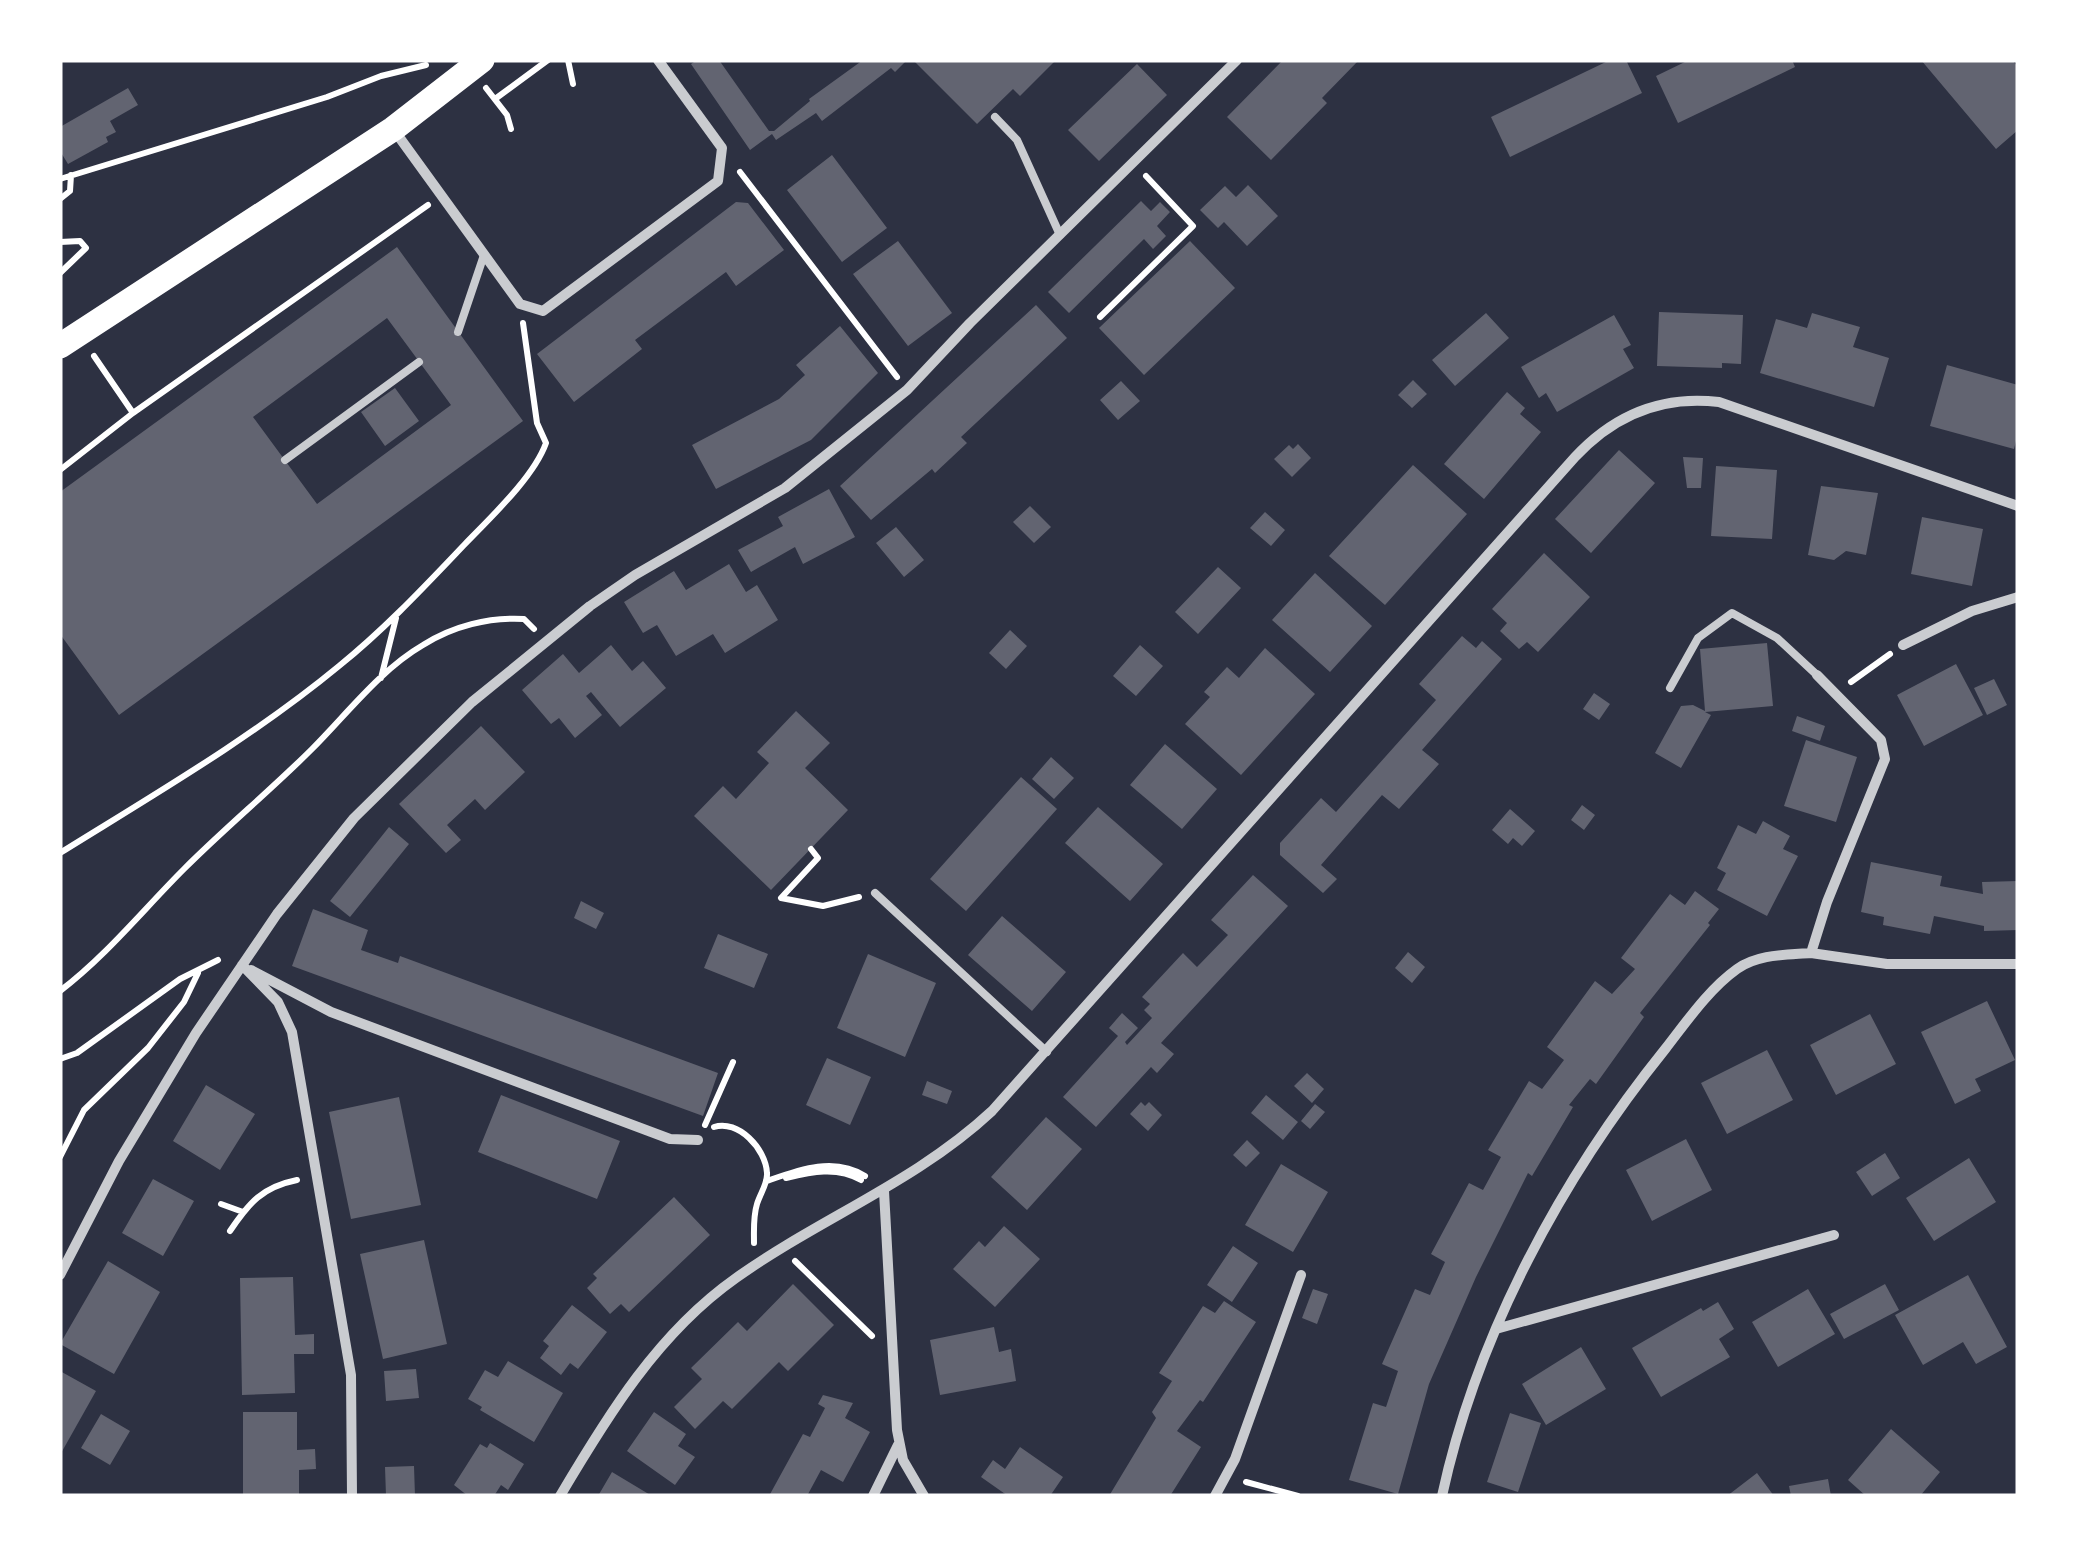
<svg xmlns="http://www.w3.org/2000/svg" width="2078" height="1556" viewBox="0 0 2078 1556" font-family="'PT Sans Narrow',sans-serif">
<rect width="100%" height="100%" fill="#2d3142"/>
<path fill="#626471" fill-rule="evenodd" d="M697,60H719L769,131H774L810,101L809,99L863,60H907L895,72L891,68L822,121L816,113L776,140L772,134L750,150L691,64Z
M913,60H1056L1020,96L1013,89L977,124Z
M1283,60H1359L1322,98L1327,103L1271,160L1227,117Z
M1610,60H1626L1642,93L1510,157L1491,117Z
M1689,60H1792L1795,67L1678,123L1656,76Z
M1921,60H2012L2018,67V130L1996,149Z
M1137,64L1167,95L1099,161L1068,130Z
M128,88L138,105L110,121L116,132L106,137L108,142L68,164L60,151V127Z
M832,155L887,228L842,262L787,190Z
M1248,185L1278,216L1247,246L1224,222L1218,228L1200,210L1225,186L1236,197Z
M1141,201L1151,211L1160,202L1170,212L1157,226L1166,236L1153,249L1144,239L1069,313L1048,292Z
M736,202L748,203L784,250L736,286L726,272L635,340L642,349L574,402L537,354Z
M898,241L952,313L908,346L853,274Z
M1190,241L1235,288L1144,375L1099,328Z
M397,247L523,421L119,715L60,634V492ZM387,318L451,405L317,504L253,417Z
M1036,305L1067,338L961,437L967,443L935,473L932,469L871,520L840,486Z
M1659,312L1743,315L1741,364L1722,363V368L1657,366Z
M1486,313L1509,338L1455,386L1432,360Z
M1812,313L1860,327L1853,347L1889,358L1874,407L1760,373L1776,319L1807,328Z
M1614,315L1631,345L1623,349L1634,368L1557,412L1546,393L1539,398L1521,367Z
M840,326L878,373L811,440L716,489L692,445L779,399L805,375L796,365Z
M1947,365L2018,385V433L2014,449L1930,426Z
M1413,380L1427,394L1412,408L1398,395Z
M1121,381L1140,401L1118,420L1100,400Z
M395,388L419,421L385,446L361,412Z
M1507,392L1525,408L1520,414L1541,432L1484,499L1444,464Z
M1298,444L1311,458L1292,477L1274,459L1289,445L1293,449Z
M1619,450L1655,483L1591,553L1555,519Z
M1683,457L1703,458L1701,488H1687Z
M1413,465L1467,514L1385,605L1329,556Z
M1716,466L1777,470L1772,539L1711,536Z
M1821,486L1878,493L1866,555L1846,551L1834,560L1808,555Z
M829,489L855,537L803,564L795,547L751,572L738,550L783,526L778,517Z
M1030,506L1051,527L1034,543L1013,522Z
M1265,512L1285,530L1271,546L1250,528Z
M1922,517L1983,529L1972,586L1911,574Z
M896,527L924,560L904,577L876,543Z
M1544,553L1590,597L1538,652L1527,642L1519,649L1500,631L1507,623L1492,609Z
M729,564L746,592L757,585L778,620L725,653L713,634L676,656L657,625L643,633L624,602L674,571L686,590Z
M1218,567L1241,588L1198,634L1175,612Z
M1315,573L1372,626L1330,672L1272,620Z
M1010,630L1027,646L1006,669L989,653Z
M1462,636L1476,648L1482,641L1502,659L1422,750L1439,764L1399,809L1382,795L1321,865L1337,879L1323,893L1280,855V843L1321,798L1336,812L1436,700L1419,684Z
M1767,643L1773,706L1705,712L1711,715L1681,768L1655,753L1681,706L1693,705L1705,711L1700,649Z
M611,645L632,671L643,661L666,688L620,727L591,692L586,696L602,715L575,738L559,718L551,724L522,690L563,654L579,673Z
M1140,645L1163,666L1136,696L1113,676Z
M1265,648L1315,694L1241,775L1185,724L1210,697L1204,692L1227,667L1239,678Z
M1956,664L1983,715L1924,746L1897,695Z
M1994,679L2007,705L1987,715L1974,688Z
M1594,693L1610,704L1599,720L1583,709Z
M796,711L830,743L805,768L848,810L771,890L694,816L723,786L736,799L769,763L757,752Z
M1797,716L1825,726L1820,741L1792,731Z
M481,726L525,772L485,810L475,799L447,825L461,840L446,853L399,804Z
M1806,740L1857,757L1836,822L1784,806Z
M1165,744L1217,789L1182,829L1130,785Z
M1051,757L1074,778L1054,799L1032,779Z
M1021,777L1057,809L966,911L930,879Z
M1582,805L1595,815L1584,830L1571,820Z
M1098,807L1163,864L1130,901L1065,843Z
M1510,809L1535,831L1522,846L1513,838L1508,844L1492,830Z
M1763,821L1790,836L1783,849L1798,856L1767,916L1717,890L1726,873L1717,868L1738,825L1756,834Z
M389,827L409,844L350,917L330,901Z
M1871,862L1942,876L1940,886L1983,894L1982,882L2018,881V930L1984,931V926L1934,916L1930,934L1883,925L1884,917L1861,912Z
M1253,875L1288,906L1161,1043L1174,1054L1157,1073L1151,1067L1096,1127L1063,1097L1118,1036L1109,1028L1122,1013L1138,1028L1125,1042L1127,1045L1152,1018L1144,1010L1150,1004L1142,997L1183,953L1197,967L1228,935L1211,920Z
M1695,891L1719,909L1708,923L1710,925L1640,1013L1644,1017L1596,1084L1590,1079L1569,1105L1573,1107L1532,1176L1528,1173L1476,1277L1429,1384L1398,1494L1349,1480L1373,1403L1386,1407L1398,1371L1382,1364L1415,1289L1430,1295L1445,1262L1431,1254L1469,1183L1483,1190L1501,1157L1488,1150L1529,1081L1542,1089L1564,1060L1547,1047L1595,981L1612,994L1635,969L1621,958L1670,894L1685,905Z
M581,901L604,913L596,929L574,918Z
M313,909L368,930L361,950L398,963L400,956L718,1073L703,1116L292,966Z
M1002,916L1066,972L1032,1011L968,955Z
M718,934L768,954L754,988L704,968Z
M1408,952L1425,967L1412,983L1395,968Z
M868,954L936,983L905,1057L837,1028Z
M1987,1001L2015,1060L1975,1079L1981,1091L1955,1104L1921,1032Z
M1870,1014L1896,1064L1836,1095L1810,1045Z
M1767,1050L1793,1100L1727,1134L1701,1083Z
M827,1058L871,1077L850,1125L806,1105Z
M1307,1073L1324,1089L1312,1103L1294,1086Z
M927,1081L952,1091L947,1104L922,1095Z
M206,1085L255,1114L220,1170L173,1141Z
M501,1095L620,1141L597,1199L478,1152Z
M1266,1095L1298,1122L1283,1140L1251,1113Z
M399,1097L421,1205L351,1219L329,1112Z
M1141,1102L1145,1106L1149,1102L1162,1115L1148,1131L1130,1114Z
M1315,1104L1325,1112L1310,1129L1301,1121Z
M1046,1117L1082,1149L1027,1210L991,1177Z
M1686,1139L1712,1190L1652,1221L1626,1170Z
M1247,1140L1260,1153L1246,1167L1233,1155Z
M1885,1153L1900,1178L1872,1196L1856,1172Z
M1969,1158L1996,1202L1934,1241L1906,1198Z
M1281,1164L1328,1192L1293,1252L1245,1225Z
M153,1179L194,1201L163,1256L122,1233Z
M674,1197L710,1235L629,1312L621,1304L610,1314L587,1288L597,1278L593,1274Z
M1004,1226L1040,1259L995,1307L953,1269L979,1241L985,1247Z
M424,1240L447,1344L383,1359L360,1254Z
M1233,1246L1258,1263L1232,1302L1207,1285Z
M108,1261L160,1292L114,1374L60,1344Z
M1968,1275L2007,1347L1976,1364L1963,1342L1923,1365L1895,1315Z
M293,1277L295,1335L314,1334V1354H294L295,1393L242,1395L240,1278Z
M793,1284L834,1325L788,1371L779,1362L732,1409L723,1401L695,1429L674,1407L702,1379L691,1368L738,1322L747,1331Z
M1885,1284L1899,1310L1844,1339L1830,1314Z
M1313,1289L1328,1294L1317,1324L1302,1318Z
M1808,1289L1835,1334L1778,1367L1752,1322Z
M1224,1301L1256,1322L1203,1402L1200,1400L1177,1431L1201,1447L1170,1496H1109L1156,1418L1152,1412L1172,1381L1159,1373L1203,1306L1215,1313Z
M1718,1302L1734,1329L1719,1339L1730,1357L1661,1397L1632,1348L1701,1308L1703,1311Z
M572,1305L607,1332L578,1369L570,1363L561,1375L540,1358L549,1346L543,1341Z
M994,1327L999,1352L1011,1349L1016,1381L940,1395L930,1340Z
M1581,1347L1606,1389L1546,1425L1522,1384Z
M508,1361L563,1393L534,1442L480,1410L482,1407L468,1399L485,1370L498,1377Z
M416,1369L419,1398L386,1401L384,1371Z
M60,1371L96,1391L60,1455Z
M823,1395L853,1403L845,1418L870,1432L843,1482L821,1470L807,1496H769L803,1434L810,1437L825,1408L818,1404Z
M243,1412H297V1450L315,1449L316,1469L299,1470V1496H243Z
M654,1412L686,1434L678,1446L695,1457L675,1485L627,1451Z
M1510,1413L1541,1423L1518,1492L1487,1482Z
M101,1414L130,1431L110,1465L81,1448Z
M1891,1429L1940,1472L1920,1496H1866L1848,1480Z
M490,1443L524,1464L508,1490L501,1485L494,1496H468L454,1485L480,1444L487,1448Z
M1020,1447L1063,1477L1050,1496H1008L981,1477L993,1460L1005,1469Z
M414,1466L415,1496H386L385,1467Z
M612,1472L652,1496H598Z
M1757,1473L1774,1496H1727Z
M1828,1479L1831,1496H1791L1789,1486Z"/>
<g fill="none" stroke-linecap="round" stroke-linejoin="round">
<path stroke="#fff" stroke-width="6" d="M568,60L573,84
M486,88L507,115L511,129
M495,99L548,60
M740,172L897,377
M60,179L327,97L381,76L426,65
M60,199L70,191L71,175
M60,242L80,241L86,248L60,273
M1100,317L1193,226L1146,176
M94,356L133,413
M60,470L133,413L428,205
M381,678L396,618
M1851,682L1890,654
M811,849L818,858L781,898L823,906L859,897
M60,853C155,794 253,737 339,666C385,629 425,586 465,544C490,518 534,477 546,443L537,423L523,323
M60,991C107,955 143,910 184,869C226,827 271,790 312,749C347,714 380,670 423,645C453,626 489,617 524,619L534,629
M60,1059L77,1053L180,979L218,960
M705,1125L733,1062
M714,1127C738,1119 766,1149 767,1173C768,1183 760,1194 757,1204C753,1217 754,1230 754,1243
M60,1157L84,1110L148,1048L184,1002L198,973
M786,1178C811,1172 837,1166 861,1180
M767,1181C798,1170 834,1156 865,1176
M221,1204L243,1212
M230,1231C249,1203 262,1187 297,1180
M795,1261L872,1336
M1246,1482L1298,1496"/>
<path stroke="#caccd0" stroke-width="8" d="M995,117L1017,140L1060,235
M458,332L484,255
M285,460L419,362
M1670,688L1698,638L1732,613L1777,638L1817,675
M875,893L1047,1052"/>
<path stroke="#caccd0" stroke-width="10" d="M394,130L520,304L543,311L718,181L722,148L658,60
M1903,645L1972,611L2018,597
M1811,953L1887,964H2018
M242,965L278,1002L292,1032L351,1375L352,1496
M251,970L331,1012L670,1139L698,1140
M884,1191L897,1430L903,1460L924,1496
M60,1275L119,1161L196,1033L277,914L354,818L472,702L590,606L635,575L785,488L907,390L970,323L1237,60
M1496,1329L1834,1235
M560,1496C608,1415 658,1333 736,1278C820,1218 916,1182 992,1111L1575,457C1614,415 1661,395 1719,402L2018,506
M873,1496L898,1445
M1215,1496L1235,1459L1301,1275
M1442,1496C1477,1334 1562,1177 1666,1048C1687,1021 1709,989 1737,969C1758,954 1786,955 1811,953L1827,902L1885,759L1881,740L1817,675"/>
<path stroke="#fff" stroke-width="25" d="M60,346L393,129L482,60"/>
</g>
<rect width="2078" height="1556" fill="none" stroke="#ffffff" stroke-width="125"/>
</svg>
